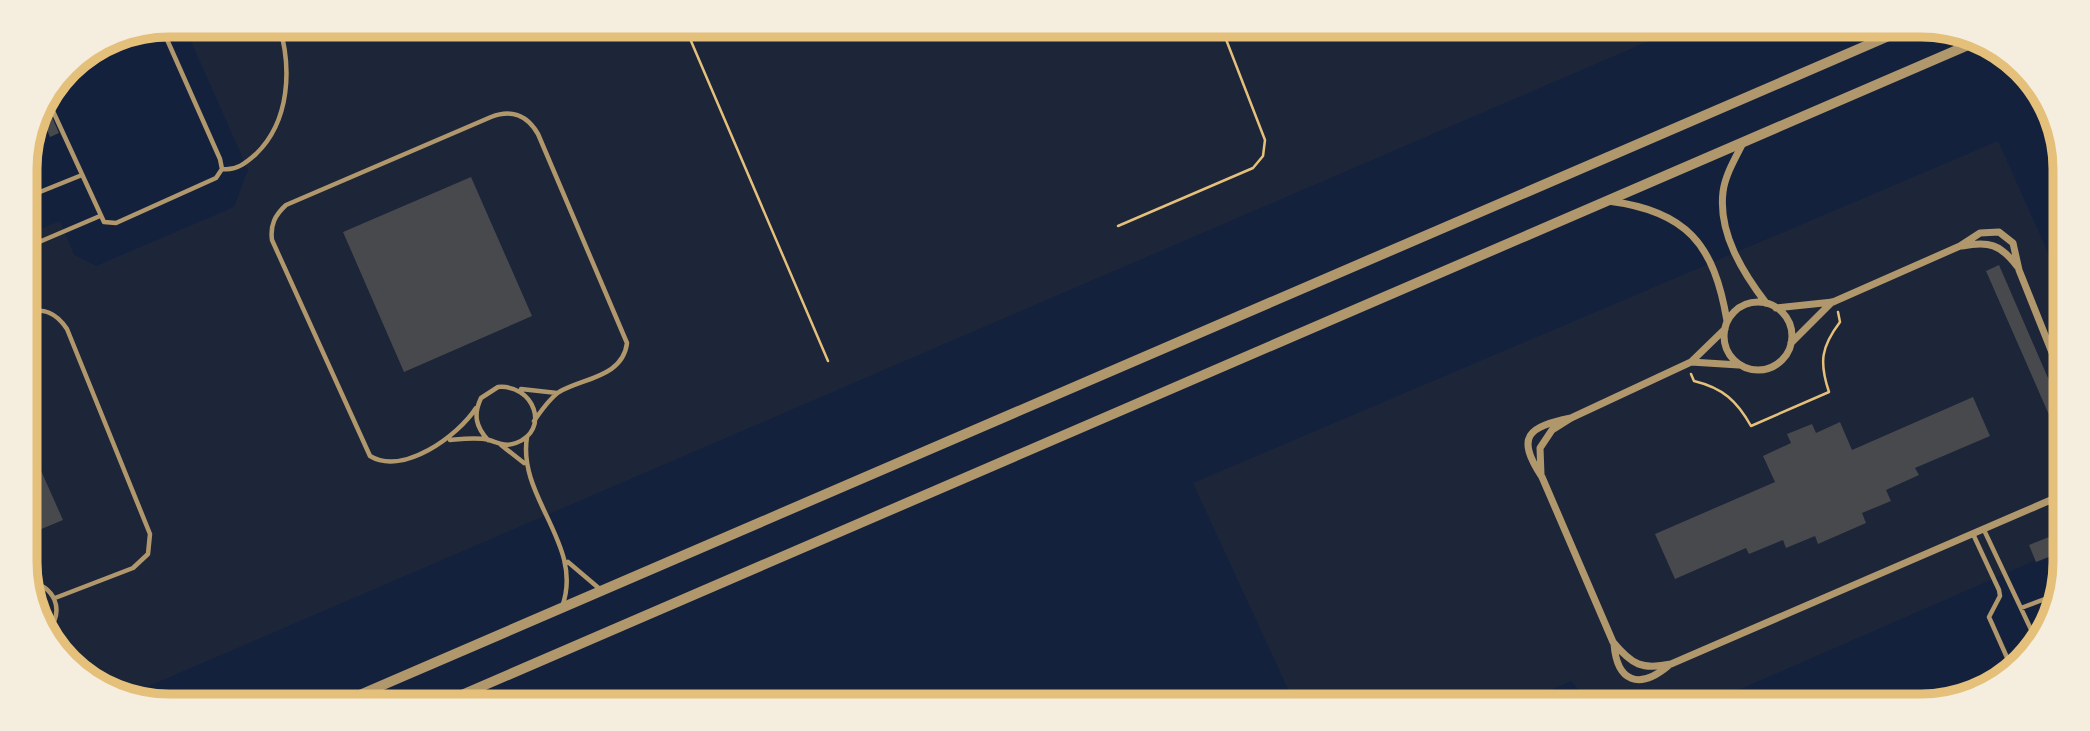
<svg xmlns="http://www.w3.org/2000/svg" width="2090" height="731" viewBox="0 0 2090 731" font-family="'DejaVu Sans',sans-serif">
<rect width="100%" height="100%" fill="#14213d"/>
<path fill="#1d2539" d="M196,25L1672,31L121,698L60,657L27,590L25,235L60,221L74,255L96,266L234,207L248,170L186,30Z
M1998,141L2062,284L2059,550L1704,705H1592L1571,681L1517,705L1295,704L1193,483Z"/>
<path fill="#48494c" d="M44,99L59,133L50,137L38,109Z
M35,119L45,142L34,147L30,139Z
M471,177L532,316L404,372L343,232Z
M1999,265L2061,408L2060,440L1986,271Z
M1973,397L1990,436L1915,468L1919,475L1886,490L1891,501L1862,513L1866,523L1818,544L1815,536L1786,548L1783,540L1749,554L1746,548L1675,579L1655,534L1775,482L1763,456L1791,443L1787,434L1812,424L1816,433L1840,422L1852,450Z
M26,437L63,520L27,535Z
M2059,533V553L2036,562L2029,545Z"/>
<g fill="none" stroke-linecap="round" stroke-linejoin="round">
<path stroke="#e5c07b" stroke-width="2.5" d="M685,27L828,361
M1118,226L1253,168L1263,156L1265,140L1222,29
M1691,374L1694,381C1723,388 1737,401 1751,426L1829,392C1819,362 1821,347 1840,322L1838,312"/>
<path stroke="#b1986c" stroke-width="4.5" d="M46,96L104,222L116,223L216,178L222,169L220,159L161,26
M222,169C236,171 246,163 256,154C290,121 292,68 279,25
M25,198L82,175
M25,248L100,216
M26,314C43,306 57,314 67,329L150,534L148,554L133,568L55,598
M521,389L557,393
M476,408C458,436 403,476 370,456L272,240C270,225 275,215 286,205L491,117C512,109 527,115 538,134L627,343C623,377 583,378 559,392C549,399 541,411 534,421
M527,437C517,498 585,545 562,607
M450,440C462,439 477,437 489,440C499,443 505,447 516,443C551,430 534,384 498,387L481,398C473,415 476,427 488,440
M501,445L524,463
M1984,530L2036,640
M1973,534L1999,590L2000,596L1989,617L2013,671
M568,562L601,590
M27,581C55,586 65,609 48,632
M2021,608L2058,594"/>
<path stroke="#b1986c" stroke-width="7" d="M1744,141C1736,157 1725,175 1723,192C1718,233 1743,273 1766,303
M1608,201C1687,211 1714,244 1727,321
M1962,246C1989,241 2000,244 2017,266
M1724 336a34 34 0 1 1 68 0a34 34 0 1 1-68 0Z
M1776,308L1833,302L1960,246L1980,233L1999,232L2013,243L2019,270L2061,375
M1791,343L1832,302
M1691,362L1739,365
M1571,418C1528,427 1515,436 1542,477L1613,642C1632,665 1642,670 1671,664L2060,496
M1541,475L1540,448L1552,430L1571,418L1691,362L1725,329
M1614,644C1617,682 1639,690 1668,666"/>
<path stroke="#b1986c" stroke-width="10" d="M348,700L1898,32
M450,700L1980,40"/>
</g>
<path d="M0 0H2090V731H0ZM169 37H1921A132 132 0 0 1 2053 169V562A132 132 0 0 1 1921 694H169A132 132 0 0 1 37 562V169A132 132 0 0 1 169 37Z" fill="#f5edde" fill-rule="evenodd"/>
<path fill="none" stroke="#e5c07b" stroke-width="9" d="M169 37H1921A132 132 0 0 1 2053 169V562A132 132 0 0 1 1921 694H169A132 132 0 0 1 37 562V169A132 132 0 0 1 169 37Z"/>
</svg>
